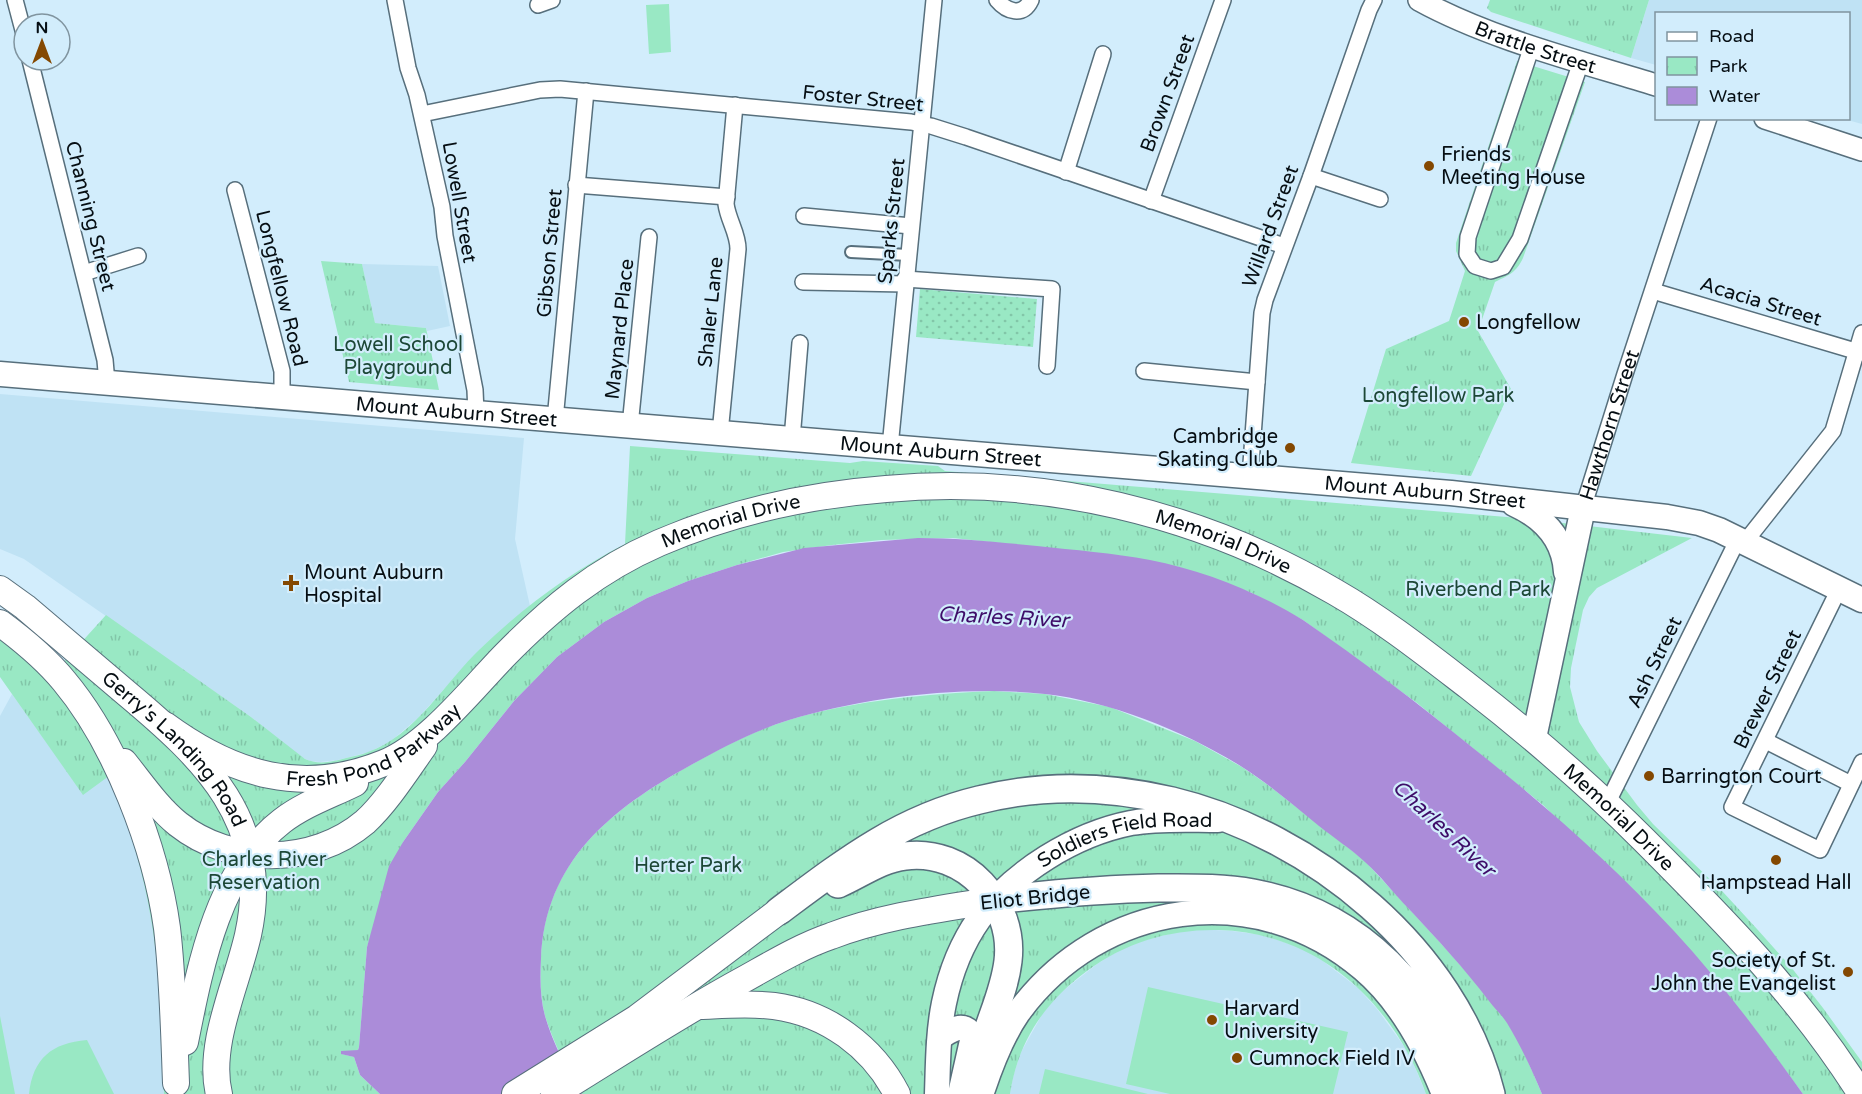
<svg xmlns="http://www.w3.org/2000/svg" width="1862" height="1094" viewBox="0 0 1862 1094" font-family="'Varela Round',sans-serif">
<defs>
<pattern id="grass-dots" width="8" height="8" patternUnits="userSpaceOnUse" patternTransform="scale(1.5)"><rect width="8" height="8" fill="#99e8c4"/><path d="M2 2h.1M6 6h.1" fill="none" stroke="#82c6a8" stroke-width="1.8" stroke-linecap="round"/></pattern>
<pattern id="park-tufts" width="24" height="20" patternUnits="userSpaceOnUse" patternTransform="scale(1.5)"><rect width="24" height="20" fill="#99e8c4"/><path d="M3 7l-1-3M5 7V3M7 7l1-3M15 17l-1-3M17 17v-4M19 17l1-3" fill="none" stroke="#82c6a8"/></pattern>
</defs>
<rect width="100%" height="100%" fill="#d2edfc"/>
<path fill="#bfe2f4" d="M1649,0H1862V124L1844,119L1848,118V14H1656V65L1631,58Z
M362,264L438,266L450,326L427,331L426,328L375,323Z
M0,394L524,438L515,539L530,606L481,648L418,718L391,741L369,752L338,760L320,762L310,761L301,757L251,717L24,559L0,549Z
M12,694L83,794L109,775L134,840L147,896L153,927L158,984L164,1094H0V716Z
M1198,929L1232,931L1262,935L1299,947L1323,961L1358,988L1377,1009L1409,1053L1426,1094H1010L1013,1077L1020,1054L1044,1011L1059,994L1097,964L1120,950L1142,941L1181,931Z"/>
<path fill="url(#grass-dots)" d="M920,289L1037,299L1033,347L916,337Z"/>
<path fill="url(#park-tufts)" d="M1490,0H1649L1631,58L1491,12L1487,8Z
M1517,61L1585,82L1523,258C1516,273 1509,275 1495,282L1478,331L1511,389L1471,476L1351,463L1386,349L1449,321L1465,271L1456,251V243Z
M321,261L362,264L375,323L426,328L439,390L349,382Z
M630,446L850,463L863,461L938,466L945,471L1519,518L1692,538L1597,588L1589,597L1583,610L1571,668L1570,687L1579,722L1597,751L1637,805L1653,824L1723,892L1757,929L1791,967L1823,1008L1862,1062V1094H1803L1757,1032L1694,954L1543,805L1417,703L1303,620L1252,593L1179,567L1122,556L953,538L881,540L832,545L783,552L737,565L688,581L647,598L604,622L557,657L514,701L465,762L438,792L403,842L367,947L359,1047L358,1050L342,1054L354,1057L360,1075L380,1094H164C161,1038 161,980 152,925C144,873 129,824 109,776L83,795L0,677V632L50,677L106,615L251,717L305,759C318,765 332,762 346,758C353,756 361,755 368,752C415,736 446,681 481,648C524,607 572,571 625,544Z
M994,691L1045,694L1110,707L1195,741L1242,767L1268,785L1364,860L1437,939L1478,985L1506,1020L1523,1050L1542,1094H1426C1394,1003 1318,933 1219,930C1171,929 1126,942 1087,971C1045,1002 1018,1041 1010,1094H582C567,1069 554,1044 545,1016C540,997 540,977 541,957C545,862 611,809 689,766C722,747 755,730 792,719C858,700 926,694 994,691Z"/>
<path fill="#99e8c4" d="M669,4L671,52L649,54L646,5Z
M1148,987L1348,1032L1333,1094H1170L1126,1084Z
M0,1016L15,1094H0Z
M87,1040L114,1094H29C33,1058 52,1043 87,1040Z
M1045,1069L1148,1094H1039Z"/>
<path fill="#ab8cd9" d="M918,538C958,538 997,542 1037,546C1074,550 1113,553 1150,560C1202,570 1258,592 1303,620C1361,660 1418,703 1473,748C1544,804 1612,864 1674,931C1721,982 1763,1038 1803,1094H1542C1532,1070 1521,1046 1507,1023C1502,1015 1495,1009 1489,1001C1464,968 1437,939 1409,909C1394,894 1381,876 1365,862C1351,849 1334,838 1319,826C1293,805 1268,783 1239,765C1184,731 1109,701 1045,694C966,685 864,697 789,720C754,731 723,747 691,765C611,809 545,861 541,959C540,978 540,998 545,1016C553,1044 567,1069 582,1094H380L360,1075L354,1057L341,1054V1051L358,1050L359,1047L367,947L389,866L403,842L438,792L465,762L514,701L557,657L604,622L647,598L688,581L737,565L804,548Z"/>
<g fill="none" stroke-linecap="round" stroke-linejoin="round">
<g stroke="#576f7c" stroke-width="14">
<path id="pedestrian" d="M851,252L908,255"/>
</g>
<g stroke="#576f7c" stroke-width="18">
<g id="minor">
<path d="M15,0L24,34"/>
<path d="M395,0L408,68L417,95L442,207L445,236L475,390L476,413"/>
<path d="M997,0C1007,12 1023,17 1031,0"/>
<path d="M538,5L552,0"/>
<path d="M1532,46L1468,237L1467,254L1475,266L1491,271L1503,267L1520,239L1581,62"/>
<path d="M30,60L105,360L107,383"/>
<path d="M422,114L540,90L560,89L911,122L931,126L966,137L1284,246"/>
<path d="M1066,172L1103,54"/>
<path d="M1311,176L1380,199"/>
<path d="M576,185L727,197"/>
<path d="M235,190L282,371V397"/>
<path d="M1151,201L1223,0"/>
<path d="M804,216L911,226"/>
<path d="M84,273L138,256"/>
<path d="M905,279L1052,289L1047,366"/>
<path d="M803,282L905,284"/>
<path d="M1653,291L1862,353"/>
<path d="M1144,371L1257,382"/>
<path d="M555,420L586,91"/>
<path d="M630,426L649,237"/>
<path d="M720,433L738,249C738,233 728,220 726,204L735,105"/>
<path d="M792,439L800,343"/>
<path d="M890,447L934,0"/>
<path d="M1250,477L1262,313L1265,300L1311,176L1369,10L1374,0"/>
<path id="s1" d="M1583,508L1625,374L1709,118"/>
<path d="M1745,542L1833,431L1862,333"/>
<path d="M1839,589L1732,807L1820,850L1862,762"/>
<path d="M1766,741L1851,784"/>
<path d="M1607,804L1738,539"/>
</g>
</g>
<g stroke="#576f7c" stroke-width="24">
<g id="secondary">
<path id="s2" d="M1419,0C1490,39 1579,61 1656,85"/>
<path d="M1765,118L1862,150"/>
</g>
</g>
<g stroke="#576f7c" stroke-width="27">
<g id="primary">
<path id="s3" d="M0,374L1451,493L1667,517L1699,523L1719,530L1862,600"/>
<path d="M1514,504C1543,517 1564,538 1566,572"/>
<path d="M1534,738L1583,508"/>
<path d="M940,1037C952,1030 963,1021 973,1036L960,1094"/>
<path d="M982,1092C991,1065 1002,1036 1018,1013C1100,900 1256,877 1363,969C1401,1001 1426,1049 1444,1094"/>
<path id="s4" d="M937,1094C938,1064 938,1032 944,1003C950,974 962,943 979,919C1013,872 1075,834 1131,823C1160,818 1189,820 1218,820"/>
</g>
</g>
<g stroke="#576f7c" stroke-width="28">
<g id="trunk">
<path id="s5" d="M0,589L25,607C58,635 92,664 125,692C204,758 273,822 248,935C237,984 207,1045 219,1094"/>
<path d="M0,623C23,640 46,659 64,681C116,743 156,848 167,928C173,979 174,1031 176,1083"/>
<path id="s6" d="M165,725C233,775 303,796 384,763C427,746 472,689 504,656C551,608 597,570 659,543C731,512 809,495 886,489C1042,475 1200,513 1335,592C1382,619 1425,653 1468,686C1530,734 1588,784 1644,840C1725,921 1799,996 1861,1094"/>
<path d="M124,762C141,783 157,807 178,824C231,866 313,866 365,822C386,803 407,770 424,746"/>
<path d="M700,1006C725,1005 750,1003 774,1006C827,1013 873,1047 897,1094"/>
<path d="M185,1042C200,967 218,870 282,821C304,804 331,795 355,783"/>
<path d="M515,1094L637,1018L779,911"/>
<path d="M554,1094C616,1056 677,1016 741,981C770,965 799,947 831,936C883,916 940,909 995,900"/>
</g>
</g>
<g stroke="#576f7c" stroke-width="30">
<path id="motorway" d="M838,884C861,874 880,859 905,856C965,848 1015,903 1008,961C1005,987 994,1011 986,1036C979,1054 978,1074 976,1094
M995,900C1049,894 1103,889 1158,888C1189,888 1222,887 1253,893C1360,913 1434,992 1467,1094
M779,911C843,863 899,819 979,800C1042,784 1109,786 1172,801C1313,835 1455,950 1491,1094"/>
</g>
<use href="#pedestrian" stroke="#fff" stroke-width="10"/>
<use href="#minor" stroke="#fff" stroke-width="15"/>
<use href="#secondary" stroke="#fff" stroke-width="21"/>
<use href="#primary" stroke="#fff" stroke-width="24"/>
<use href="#trunk" stroke="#fff" stroke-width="26"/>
<use href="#motorway" stroke="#fff" stroke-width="27"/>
</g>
<g fill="#844801" stroke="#d2edfc" stroke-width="2">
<circle cx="1429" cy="166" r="6"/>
<circle cx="1464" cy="322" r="6"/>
<circle cx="1290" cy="448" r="6"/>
<path d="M288 574h6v6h6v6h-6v6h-6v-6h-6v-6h6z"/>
<circle cx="1649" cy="776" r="6"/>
<circle cx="1776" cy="860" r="6"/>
<circle cx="1848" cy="972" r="6"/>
<circle cx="1212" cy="1020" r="6"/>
<circle cx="1237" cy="1058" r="6"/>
</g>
<g text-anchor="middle" stroke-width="4.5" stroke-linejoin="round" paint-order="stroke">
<g font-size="20" fill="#060e13" stroke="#d2edfc">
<text dy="7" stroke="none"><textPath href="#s2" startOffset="126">Brattle Street</textPath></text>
<text transform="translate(1167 93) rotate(-70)" y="7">Brown Street</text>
<text transform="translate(863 98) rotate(6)" y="7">Foster Street</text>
<text transform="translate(460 202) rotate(80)" y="7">Lowell Street</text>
<text transform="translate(91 216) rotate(76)" y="7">Channing Street</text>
<text transform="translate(891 221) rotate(-84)" y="7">Sparks Street</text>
<text transform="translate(1270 226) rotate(-70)" y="7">Willard Street</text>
<text transform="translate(549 253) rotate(-85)" y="7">Gibson Street</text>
<text transform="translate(282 288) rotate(76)" y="7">Longfellow Road</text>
<text transform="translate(1761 301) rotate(17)" y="7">Acacia Street</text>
<text transform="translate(710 312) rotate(-84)" y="7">Shaler Lane</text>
<text transform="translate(619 329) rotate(-84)" y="7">Maynard Place</text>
<text dy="7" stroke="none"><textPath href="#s3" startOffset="458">Mount Auburn Street</textPath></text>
<text dy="7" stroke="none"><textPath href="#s1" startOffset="87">Hawthorn Street</textPath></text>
<text dy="7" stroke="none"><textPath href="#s3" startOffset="944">Mount Auburn Street</textPath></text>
<text dy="7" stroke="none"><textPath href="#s3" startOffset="1430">Mount Auburn Street</textPath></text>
<text dy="7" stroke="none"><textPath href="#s6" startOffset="664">Memorial Drive</textPath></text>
<text dy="7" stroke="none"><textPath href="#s6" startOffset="1168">Memorial Drive</textPath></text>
<text transform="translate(1654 662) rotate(-64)" y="7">Ash Street</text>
<text transform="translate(1767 689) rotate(-64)" y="7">Brewer Street</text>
<text dy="7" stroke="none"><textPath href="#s5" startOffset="238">Gerry's Landing Road</textPath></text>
<text dy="7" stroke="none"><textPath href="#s6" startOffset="230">Fresh Pond Parkway</textPath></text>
<text dy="7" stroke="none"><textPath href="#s6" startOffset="1654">Memorial Drive</textPath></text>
<text dy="7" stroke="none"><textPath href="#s4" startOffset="357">Soldiers Field Road</textPath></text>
<text transform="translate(1035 897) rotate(-6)" y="7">Eliot Bridge</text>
</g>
<g font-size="20" fill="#060e13" stroke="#d2edfc" text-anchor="start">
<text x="1441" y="161">Friends<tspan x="1441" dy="23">Meeting House</tspan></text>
<text x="1476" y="329">Longfellow</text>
<text x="1278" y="443" text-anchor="end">Cambridge<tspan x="1278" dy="23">Skating Club</tspan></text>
<text x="304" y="579">Mount Auburn<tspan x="304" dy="23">Hospital</tspan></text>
<text x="1661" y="783">Barrington Court</text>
<text x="1776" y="889" text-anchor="middle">Hampstead Hall</text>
<text x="1836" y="967" text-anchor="end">Society of St.<tspan x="1836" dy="23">John the Evangelist</tspan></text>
<text x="1224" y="1015">Harvard<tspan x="1224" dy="23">University</tspan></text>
<text x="1249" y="1065">Cumnock Field IV</text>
</g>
<g font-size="20" fill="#1c4736" stroke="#d2edfc">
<text x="398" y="351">Lowell School<tspan x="398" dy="23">Playground</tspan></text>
<text x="1438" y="402">Longfellow Park</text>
<text x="1478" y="596">Riverbend Park</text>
<text x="264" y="866">Charles River<tspan x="264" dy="23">Reservation</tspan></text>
<text x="688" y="872">Herter Park</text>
</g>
<g font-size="21" font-style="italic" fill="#3e0d69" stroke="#d2edfc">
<text transform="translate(1003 617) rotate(3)" y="7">Charles River</text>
<text transform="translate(1444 828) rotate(43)" y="7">Charles River</text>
</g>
</g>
<rect x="1655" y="12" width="195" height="108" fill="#d2edfc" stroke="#80949f" stroke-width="1.5"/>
<rect x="1667" y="32" width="30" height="9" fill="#ffffff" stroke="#80949f" stroke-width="1.5"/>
<text x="1709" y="42" font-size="18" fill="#060e13">Road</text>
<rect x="1667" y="57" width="30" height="18" fill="url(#park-tufts)" stroke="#80949f" stroke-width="1.5"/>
<text x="1709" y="72" font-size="18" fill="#060e13">Park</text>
<rect x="1667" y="87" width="30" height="18" fill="#ab8cd9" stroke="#80949f" stroke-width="1.5"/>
<text x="1709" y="102" font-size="18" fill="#060e13">Water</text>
<g transform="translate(42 42)"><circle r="28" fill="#d2edfc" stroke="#80949f" stroke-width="1.5"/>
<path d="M0-4.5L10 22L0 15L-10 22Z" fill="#844801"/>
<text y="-9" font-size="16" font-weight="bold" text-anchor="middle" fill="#060e13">N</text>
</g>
</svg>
